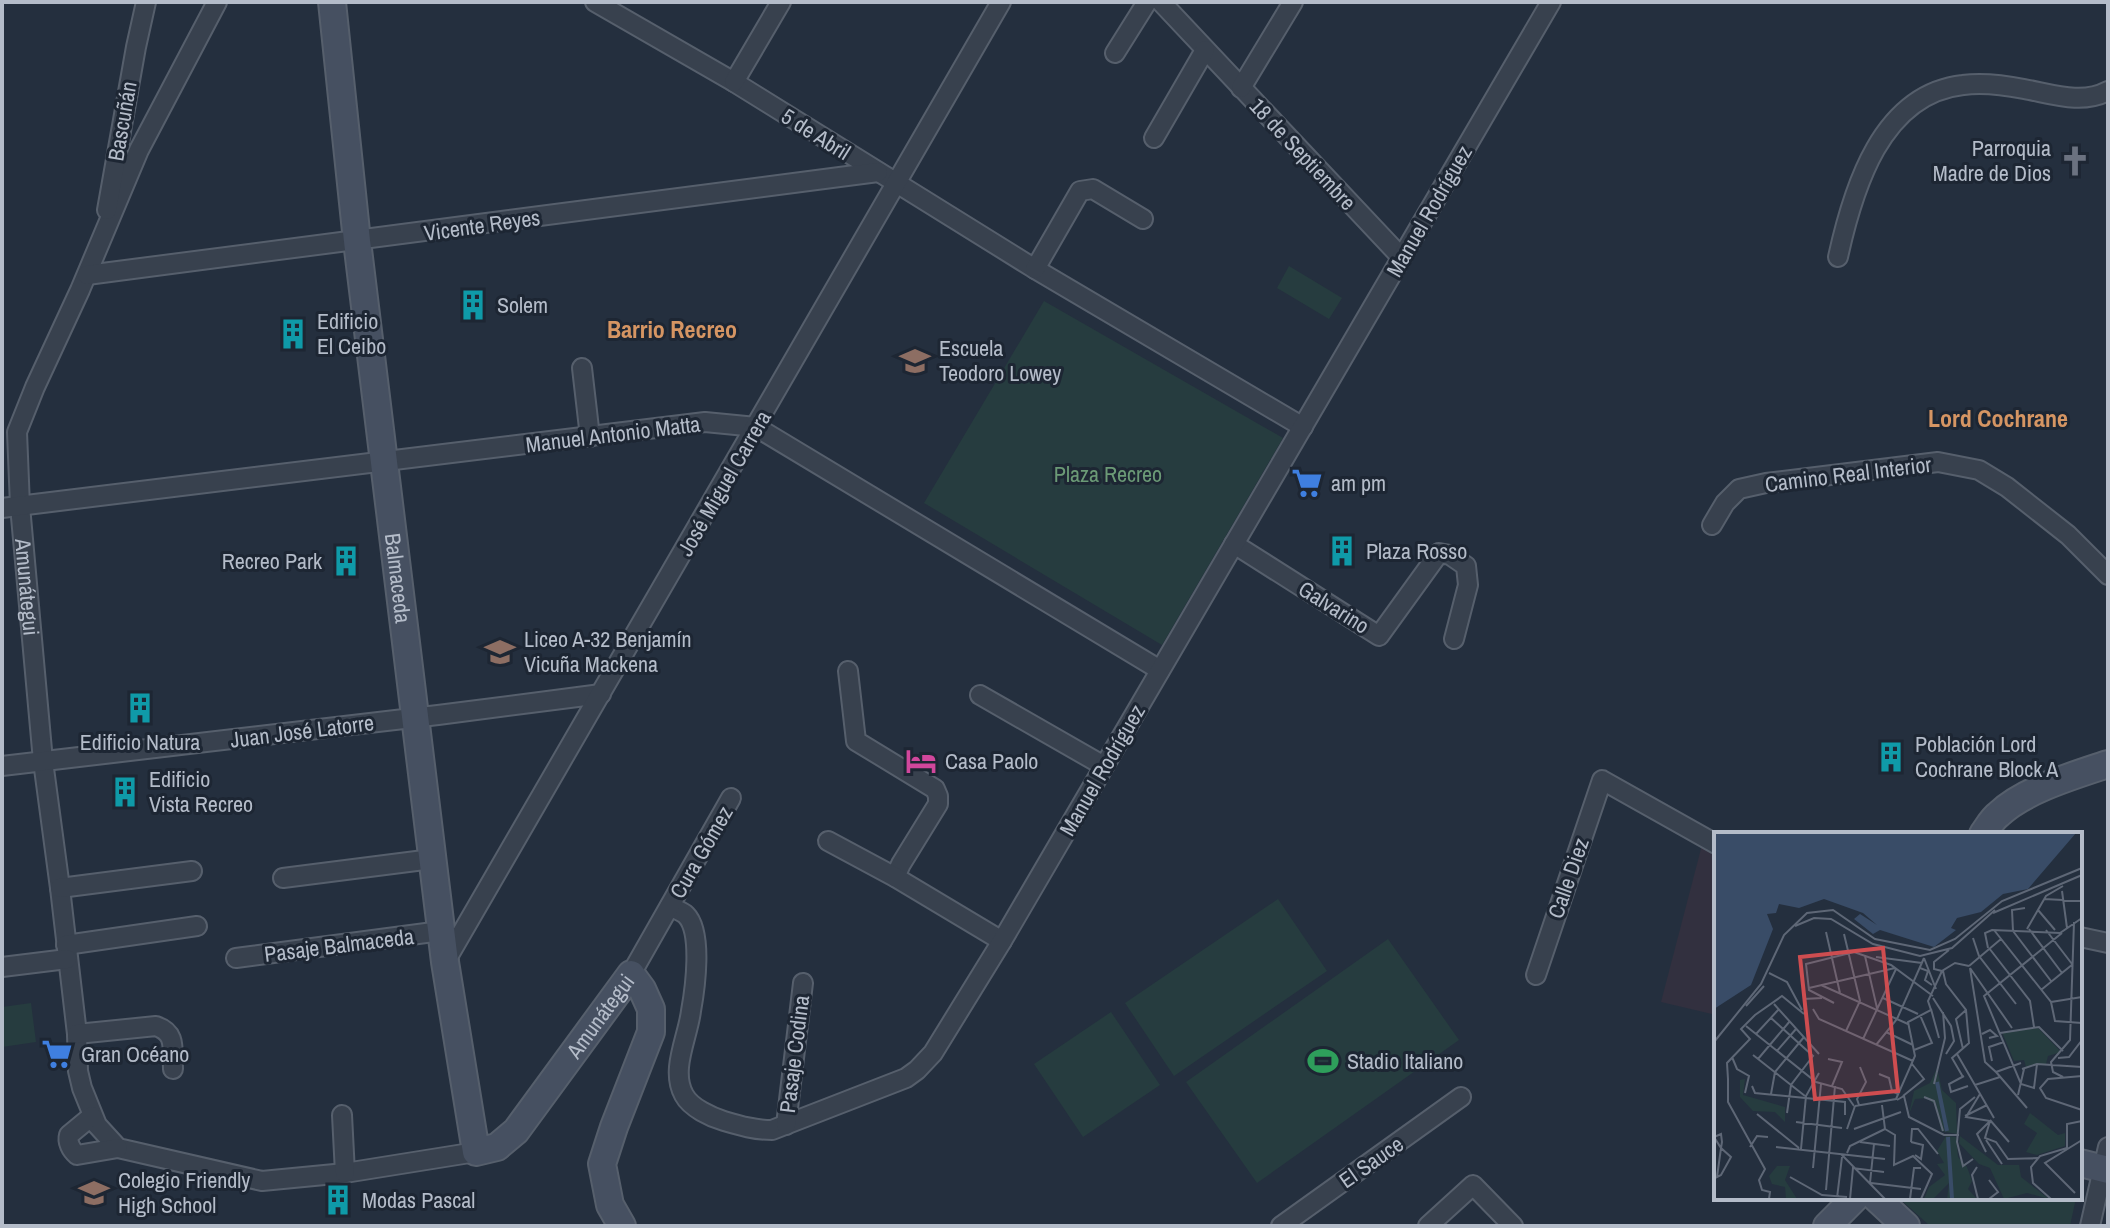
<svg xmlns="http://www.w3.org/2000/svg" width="2110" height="1228" viewBox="0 0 2110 1228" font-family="'Archivo Narrow',sans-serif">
<rect width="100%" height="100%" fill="#242f3e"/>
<path fill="#32303f" d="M1702,845L1716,852V1015L1661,1002Z"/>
<path fill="#263c3f" d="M1289,266L1342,298L1329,319L1277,288Z
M1044,301L1283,438L1162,645L924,503Z
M1278,899L1327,971L1174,1076L1125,1003Z
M1388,939L1459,1040L1257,1183L1186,1082Z
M31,1003L36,1042L2,1047V1007Z
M1111,1012L1160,1085L1083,1137L1034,1064Z
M1899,1198H2076L2070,1226H1930Z"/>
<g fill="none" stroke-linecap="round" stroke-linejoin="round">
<g stroke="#565f6c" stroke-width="22">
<g id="street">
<path id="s1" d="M217,2L139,150L80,290L35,387L17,432L20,506L43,761L60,888L77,1034L78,1071L82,1088L97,1125L118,1148L262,1181L345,1173L476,1152"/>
<path d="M595,2L734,82L1035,269L1303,427"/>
<path d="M1161,2L1401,257"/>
<path d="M1115,53L1147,2"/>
<path d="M734,82L781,2"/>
<path d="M1241,88L1293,2"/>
<path d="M1154,138L1205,50"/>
<path d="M107,210L136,47L146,2"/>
<path d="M1838,257C1853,189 1881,94 1963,85C1984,82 2004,85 2024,89C2052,94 2082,105 2108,91"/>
<path d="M1035,269L1080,191L1093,189L1143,219"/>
<path d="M87,275L878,172"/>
<path d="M582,368L590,437"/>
<path d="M2,508L705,422L756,427L1160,670"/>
<path d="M1712,525L1725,503L1739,489L1766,483L1938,462L1979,470L2007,487L2068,535L2108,575"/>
<path d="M1234,544L1379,636L1439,553L1450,555L1466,566L1468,585L1454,639"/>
<path d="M848,671L856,741L935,789L938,796V804L901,864L895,877"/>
<path d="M980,695L1104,766"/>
<path d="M2,766L438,715L601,694"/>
<path d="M828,841L895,877L1002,941"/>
<path d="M283,878L432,859"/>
<path d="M60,888L192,871"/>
<path d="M670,906C674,909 682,911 686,915C703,932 695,989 691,1011C688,1037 670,1070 684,1095C691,1108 711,1117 724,1121C741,1126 755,1130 772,1130L906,1078L917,1070L933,1053L1002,941L1551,2"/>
<path d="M2080,937L2108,943"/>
<path d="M66,945L197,926"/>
<path d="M236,958L441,931"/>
<path d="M445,962L1001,2"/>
<path d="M2,967L67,959"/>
<path d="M631,974L731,798"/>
<path d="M1536,975L1602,780L1716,844"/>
<path d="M77,1034L156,1026C177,1033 172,1049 173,1069"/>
<path d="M342,1115L345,1173"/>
<path d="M92,1116L69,1135C67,1142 71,1150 77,1155L118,1148"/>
<path d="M786,1125L803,983"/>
<path d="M1281,1226L1461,1097"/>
<path d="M1428,1226L1473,1185L1513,1226"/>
<path d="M2090,1226L2108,1147"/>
</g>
</g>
<g stroke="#565f6c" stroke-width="30">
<g id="secondary">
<path id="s2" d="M332,2L357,241L445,962L476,1152L497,1147L516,1131L631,974L642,989L651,1009V1032L614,1127L602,1164L610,1205L622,1226"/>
<path d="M1983,834C1988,827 1992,819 1999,814C2024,790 2075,775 2108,764"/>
<path d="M2080,1163L2108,1170"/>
<path d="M1876,1198L1906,1226"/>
<path d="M1827,1226L1855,1198"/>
</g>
</g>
<use href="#street" stroke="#38414e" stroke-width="18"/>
<use href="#secondary" stroke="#465061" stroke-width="26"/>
</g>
<defs>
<g id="church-bare" transform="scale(2.4)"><path d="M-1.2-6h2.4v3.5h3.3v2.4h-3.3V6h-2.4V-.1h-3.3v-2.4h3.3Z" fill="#6b7280" stroke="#1d2633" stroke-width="2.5" paint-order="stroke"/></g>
<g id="building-bare" transform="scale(2.4)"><path d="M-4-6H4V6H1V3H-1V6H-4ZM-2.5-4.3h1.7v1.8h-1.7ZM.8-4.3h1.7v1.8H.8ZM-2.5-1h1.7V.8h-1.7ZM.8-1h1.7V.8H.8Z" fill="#0f9aa8" stroke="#1d2633" stroke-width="2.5" paint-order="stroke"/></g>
<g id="school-bare" transform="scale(2.4)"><path d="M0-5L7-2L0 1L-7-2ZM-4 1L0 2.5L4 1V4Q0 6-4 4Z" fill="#8d6e63" stroke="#1d2633" stroke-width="2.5" paint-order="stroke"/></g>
<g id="supermarket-bare" transform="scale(2.4)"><path d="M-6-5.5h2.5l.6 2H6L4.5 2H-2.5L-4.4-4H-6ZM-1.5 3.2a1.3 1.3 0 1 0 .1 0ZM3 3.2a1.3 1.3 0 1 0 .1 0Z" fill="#3f7fe0" stroke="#1d2633" stroke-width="2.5" paint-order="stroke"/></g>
<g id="hotel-bare" transform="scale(2.4)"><path d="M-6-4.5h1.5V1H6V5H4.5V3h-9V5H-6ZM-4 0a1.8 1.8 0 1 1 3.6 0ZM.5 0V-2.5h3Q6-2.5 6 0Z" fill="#d1479c" stroke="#1d2633" stroke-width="2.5" paint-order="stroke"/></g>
<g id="stadium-bare" transform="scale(2.4)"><path d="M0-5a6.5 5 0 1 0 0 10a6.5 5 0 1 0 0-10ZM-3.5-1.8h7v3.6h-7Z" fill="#2e9e5b" stroke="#1d2633" stroke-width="2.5" paint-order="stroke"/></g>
</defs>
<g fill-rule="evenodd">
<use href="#church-bare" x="2075" y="161"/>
<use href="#building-bare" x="473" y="305"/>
<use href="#building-bare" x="293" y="334"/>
<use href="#school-bare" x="915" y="361"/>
<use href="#supermarket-bare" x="1307" y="483"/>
<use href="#building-bare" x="1342" y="551"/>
<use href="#building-bare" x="346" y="561"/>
<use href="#school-bare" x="500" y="652"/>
<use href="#building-bare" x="140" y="708"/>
<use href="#building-bare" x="1891" y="757"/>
<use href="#hotel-bare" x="921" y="761"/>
<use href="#building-bare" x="125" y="792"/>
<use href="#supermarket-bare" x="57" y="1054"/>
<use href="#stadium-bare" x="1323" y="1061"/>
<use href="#school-bare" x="94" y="1193"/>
<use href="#building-bare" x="338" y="1200"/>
</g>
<g text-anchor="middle" stroke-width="6" stroke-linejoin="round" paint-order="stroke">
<g font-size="22" fill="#b4bcc9" stroke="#1d2633">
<text transform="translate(122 121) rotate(-80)" y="8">Bascuñán</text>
<text transform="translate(816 134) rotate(32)" y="8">5 de Abril</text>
<text transform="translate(1303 154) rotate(47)" y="8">18 de Septiembre</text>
<text transform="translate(1429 211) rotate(-60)" y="8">Manuel Rodríguez</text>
<text transform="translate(482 225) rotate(-8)" y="8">Vicente Reyes</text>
<text transform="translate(613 434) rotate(-7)" y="8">Manuel Antonio Matta</text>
<text transform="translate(1848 474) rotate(-7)" y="8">Camino Real Interior</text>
<text transform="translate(724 483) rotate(-60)" y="8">José Miguel Carrera</text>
<text dy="8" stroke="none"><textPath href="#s2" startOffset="580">Balmaceda</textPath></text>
<text dy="8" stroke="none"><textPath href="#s1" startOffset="630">Amunátegui</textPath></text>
<text transform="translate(1334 607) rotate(32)" y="8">Galvarino</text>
<text transform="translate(302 731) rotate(-7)" y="8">Juan José Latorre</text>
<text transform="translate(1102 770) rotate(-60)" y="8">Manuel Rodríguez</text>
<text transform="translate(701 852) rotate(-60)" y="8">Cura Gómez</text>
<text transform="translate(1568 878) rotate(-71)" y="8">Calle Diez</text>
<text transform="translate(339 945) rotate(-7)" y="8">Pasaje Balmaceda</text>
<text dy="8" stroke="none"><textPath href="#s2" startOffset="1348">Amunátegui</textPath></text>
<text transform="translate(794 1054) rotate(-83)" y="8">Pasaje Codina</text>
<text transform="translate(1371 1162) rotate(-35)" y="8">El Sauce</text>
</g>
<g font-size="22" fill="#b4bcc9" stroke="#1d2633" text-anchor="start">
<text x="2051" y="156" text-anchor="end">Parroquia<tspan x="2051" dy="25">Madre de Dios</tspan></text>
<text x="497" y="313">Solem</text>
<text x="317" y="329">Edificio<tspan x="317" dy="25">El Ceibo</tspan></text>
<text x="939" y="356">Escuela<tspan x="939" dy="25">Teodoro Lowey</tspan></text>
<text x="1331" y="491">am pm</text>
<text x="1366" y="559">Plaza Rosso</text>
<text x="322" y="569" text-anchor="end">Recreo Park</text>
<text x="524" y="647">Liceo A-32 Benjamín<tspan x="524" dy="25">Vicuña Mackena</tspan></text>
<text x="140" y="750" text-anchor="middle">Edificio Natura</text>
<text x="1915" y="752">Población Lord<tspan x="1915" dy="25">Cochrane Block A</tspan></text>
<text x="945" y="769">Casa Paolo</text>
<text x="149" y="787">Edificio<tspan x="149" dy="25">Vista Recreo</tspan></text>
<text x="81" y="1062">Gran Océano</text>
<text x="1347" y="1069">Stadio Italiano</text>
<text x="118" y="1188">Colegio Friendly<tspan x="118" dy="25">High School</tspan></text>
<text x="362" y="1208">Modas Pascal</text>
</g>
<g font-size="22" fill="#6b9a76" stroke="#1d2633">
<text x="1108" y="482">Plaza Recreo</text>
</g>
<g font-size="24" font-weight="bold" fill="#d59563" stroke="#1d2633">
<text x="672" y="338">Barrio Recreo</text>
<text x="1998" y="427">Lord Cochrane</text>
</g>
</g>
<g transform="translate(1714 832)">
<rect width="368" height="368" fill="#242f3e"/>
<path d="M324,196L347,220L334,224L332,232L312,235L310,228L300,229L288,200ZM223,236L228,258L242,271L243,302L227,299L222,273L212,266L201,267L195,282L200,259L216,251ZM31,247L29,263L71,275V290L61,280L39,279L26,265V248ZM316,281L344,303L351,301V314L323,323L312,320L323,301L310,292ZM232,304L242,305L244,325L253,335L258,349L254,357L263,367H233L235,351L219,367H210L215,355L231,343L223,332L230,331L223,319ZM246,304L284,333H305L307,345L335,367L313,361L290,367L276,336L265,332L245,311ZM63,334H76L71,348L83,367H72L71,355L58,352L55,344Z" fill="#263c3f"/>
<path d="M0,1H362L314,57L289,62L267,80L243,86L237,96L242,98L220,115L166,98L159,102L140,87L146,82L163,93L149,81L110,67L85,76L65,72L62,81L53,82L59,97L37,153L0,177Z" fill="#394c67"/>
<path fill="none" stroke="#394c67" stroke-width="4" d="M223,250L233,299M234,305L238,367"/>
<path fill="none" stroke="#5e6776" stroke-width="2" d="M348,59L353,96M330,67L368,69M311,76L298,78L299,99L337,149M324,78L341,98M279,81L368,43M81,94L100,86L117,87L159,112L206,124L238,116L281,78M313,97L332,64L349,54M315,97L348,141M280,98L337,170L341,189L368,191M332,98L358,132M112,100L126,161M130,102L146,169L132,199M259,106L265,124L302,172M274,116L271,101L278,98L346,101L368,86M275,116L316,169L320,195M151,124L163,176M162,125L208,131M210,126L222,157M255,134L287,107M206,136L214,139L211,148L218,153M256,136L271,230L282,240L307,231M256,136L298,196M228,139L220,137V130L235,118M229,139L232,152L252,178L255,211L238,226L249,245M55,141L73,150L88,178M107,153L194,192M95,156L181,136M327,158L359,132M169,166L204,182M219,166L237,194L240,209L232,222M337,170L368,165M120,171L95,158L92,132L140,120L177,133L219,164M60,172L105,222M32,174L50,154M99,177L105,187L199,229M217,177L225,206M91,179L90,167L108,166M57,186L99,224L77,253L73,281M32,194L102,250L128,257L140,274M172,200L199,213M286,201L325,195L349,219M42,202L65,177M268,202L276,198L283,204L275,206M149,207L182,137M0,210L47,152L70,103L93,81L119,78L161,107L216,118L241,107L288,69L368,36M162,213L183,187L210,126M249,217L242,187L252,178M200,218L218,211L206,183M63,219L82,197M243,222L280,286M39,223L91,264M18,225L23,237L35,244L31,261M344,226L355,225L368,208M44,227L76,189M114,227L128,230L118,254M278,229L275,215L290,210M323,232L320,256L307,252L270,164L348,101M308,237L323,232L368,235M282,240L313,276M165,242L175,246L178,259L184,262M250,244L235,252L237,260L254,254M368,244L334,247L326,256L332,266L368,278M349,245L339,240L337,230L356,208L360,90M14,247L13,231L36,207L27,197L41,183L68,164L90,182M14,247V270L51,337L45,348L48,358L56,360L55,367M220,252L231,206L229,180M261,253L286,245M38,254L41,261L131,270V283M57,262L61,240L90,205M266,262L252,285L276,289L271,306L282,310L294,327L324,326M304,263L310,237M189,264L210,247L198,232M210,265L220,269L229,299M183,268L190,264L195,285L230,303H245M145,273L143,267L152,250L146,235M168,273L171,297M141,274L182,267L201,224L194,190L217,178L214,169L228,139L241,131L255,134M43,282L85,316M251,284L273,273M276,288L295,310M82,290L128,296M133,297L141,274M140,297L187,280M171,297L181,303L180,333L199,324L218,342L207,367M272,308L288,332M146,310L176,314M197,310L198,297H204L224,322M197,310L209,313L207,327L201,323M36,315L43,304L54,305M62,315L171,327M87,317L92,264L105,241M272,320L263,302L276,289M133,321L136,314L171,297M127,322L171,367M259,327L249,334L243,310L246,277L261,265M263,335L258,343L264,367M99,336L107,252M76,345L108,363L133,365M0,347L3,345L7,343L17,325L7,316L0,305L7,302L8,310L7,316L3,345M275,348L284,360L275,367M156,351L160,312M157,351L207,357M112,358L121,254M361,361L331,331L368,308M123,366L128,325M136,367L139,336L170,340M196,367L200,336H207M337,367L319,351L317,335L326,324L353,316V292L368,289"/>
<path fill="#ce4d50" fill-opacity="0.15" stroke="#ce4d50" stroke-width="4" d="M169,116L184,259L101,267L86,125Z"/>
<rect width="368" height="368" fill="none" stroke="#b4bcc9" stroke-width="4"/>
</g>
<rect width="2110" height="1228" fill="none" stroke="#b4bcc9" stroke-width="8"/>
</svg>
